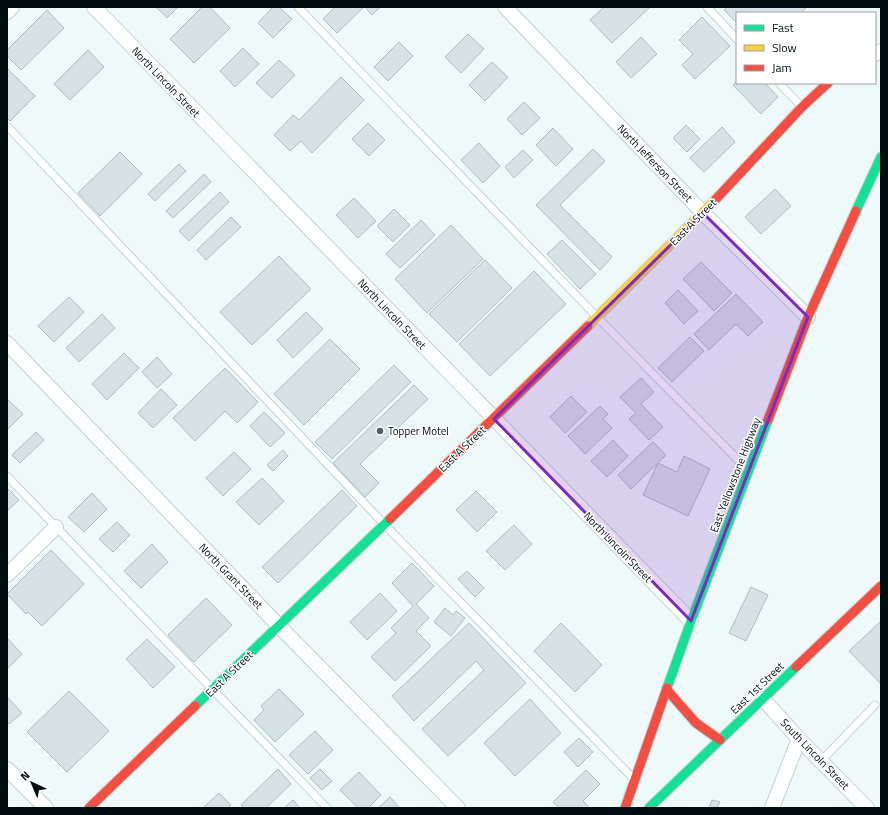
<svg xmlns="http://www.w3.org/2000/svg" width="888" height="815" viewBox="0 0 888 815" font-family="'Titillium Web',sans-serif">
<rect width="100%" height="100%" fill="#eff9fa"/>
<path fill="#d6e2e6" stroke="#b0bcc0" d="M156,7H178L167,18Z
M202,7H210L230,28L194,63L170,39Z
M273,7H279L292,19L273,38L258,23Z
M335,7H364L337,33L323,19Z
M365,7H380L372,15Z
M604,7H650L612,43L590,20Z
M727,7H807L801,13H737V23L724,10Z
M47,10L64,28L21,70L7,56V50Z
M702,17L730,46L695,79L682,65L693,54L679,40Z
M468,34L484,49L461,73L445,57Z
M641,37L657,54L631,78L616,62Z
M399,42L413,56L388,81L374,67Z
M243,48L259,64L235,87L220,71Z
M88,50L104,67L70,100L54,84Z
M279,60L295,75L272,98L256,83Z
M492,62L508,77L485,101L469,85Z
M7,68L35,96L10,121L7,118Z
M341,77L364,100L312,153L301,141L290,151L274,135L293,115L299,120Z
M737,81V83H765L778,97L761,114L733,85Z
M524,102L540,118L522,135L507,119Z
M368,123L385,140L369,156L352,139Z
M686,125L700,139L687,152L673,138Z
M722,127L735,142L704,172L690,158Z
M553,128L573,149L556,166L536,145Z
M479,143L500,166L483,183L461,160Z
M593,149L605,161L560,205L612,257L600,270L536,205Z
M523,150L533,160L514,178L505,167Z
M120,152L142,174L100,216L78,193Z
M179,164L186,171L155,201L148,194Z
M204,174L211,182L173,218L166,211Z
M775,189L791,206L761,234L745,217Z
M220,192L229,202L189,241L179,231Z
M354,198L376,221L358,238L336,215Z
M394,209L410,225L393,242L377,226Z
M231,217L241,227L206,260L197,250Z
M421,220L435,235L400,268L386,254Z
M451,225L483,259L427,313L395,279Z
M562,240L596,274L580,289L547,254Z
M279,256L311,289L252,345L220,312Z
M485,260L512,288L457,342L429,314Z
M701,262L732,293L714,311L683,279Z
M534,271L566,304L490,376L459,344Z
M678,290L698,311L684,324L665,303Z
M736,294L763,322L748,336L736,324L709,350L694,334Z
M69,297L84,312L54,342L38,326Z
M306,312L323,329L293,358L277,340Z
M102,314L115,328L79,362L66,348Z
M690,337L704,351L672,382L658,368Z
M330,339L360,369L304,425L274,394Z
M124,353L139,368L107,400L92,384Z
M157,357L172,374L157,388L142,372Z
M394,365L411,382L332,459L315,442Z
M225,368L258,402L237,423L225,411L195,441L173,418Z
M641,378L654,392L641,404L663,427L649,440L629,419L636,413L620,397Z
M414,385L428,399L360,464L379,483L365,497L333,463Z
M161,389L177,405L153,428L138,413Z
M571,396L587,412L565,433L550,417Z
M7,399L23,414L7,430Z
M600,406L608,414L603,419L612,428L585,454L568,436Z
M264,412L285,433L270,447L250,426Z
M36,432L44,440L20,463L12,455Z
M613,440L628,456L607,477L591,461Z
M653,442L666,455L631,489L618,475Z
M283,450L288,456L273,471L267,465Z
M234,452L251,469L223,496L206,478Z
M684,456L710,469L688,516L643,495L658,463L677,472Z
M262,478L284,501L259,525L236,502Z
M7,488L19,500L7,511Z
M342,490L357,506L278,583L262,567Z
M476,491L497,512L477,532L456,510Z
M92,493L107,509L84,532L68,517Z
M117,522L130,535L113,552L99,539Z
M514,525L532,544L505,570L486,551Z
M152,544L168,562L141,588L124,571Z
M51,550L84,584L42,626L28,612L26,614L7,594Z
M412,563L434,586L416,604L429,618L416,631L431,646L395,681L371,657L396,633L391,628L413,606L392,583Z
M467,571L484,588L475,597L458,579Z
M751,587L768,595L746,641L729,633Z
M380,593L397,611L367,640L350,622Z
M206,598L232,625L194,662L168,635Z
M445,608L453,615L456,611L465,618L451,636L434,622Z
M880,622L881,623V684L849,651Z
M469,623L526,683L448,756L422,729L484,670L476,661L414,721L392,696Z
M561,623L602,665L575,692L534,651Z
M7,638L22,654L7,669Z
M147,639L175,667L153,688L126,659Z
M279,689L304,714L275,742L254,720L264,710L261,706Z
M69,691L109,731L67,772L27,732Z
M7,697L22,713L9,724L7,722Z
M530,699L561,733L515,776L484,743Z
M315,731L333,750L308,774L289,755Z
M579,738L593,752L578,767L564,752Z
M278,769L291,784L266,808H244L241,805Z
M320,769L332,781L322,790L310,778Z
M586,770L600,784L583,801L590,808H559L553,802Z
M359,772L381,795L368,808H358L340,790Z
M219,793L231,805L228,808H203Z
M390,797L400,808H378Z
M293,800L300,808H284Z
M712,800L720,802L717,808H709Z"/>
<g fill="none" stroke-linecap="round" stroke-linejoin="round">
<g stroke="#c4d1d2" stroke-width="9">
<path id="lane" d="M298,7L597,317L747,469
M707,7L737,39
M779,83L801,106
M7,126L384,524L633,778
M7,476L327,808
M821,761L875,705"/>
</g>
<g stroke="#c4d1d2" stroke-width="16">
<path id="street" d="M94,7L691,621
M505,7L703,213L808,317
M7,12L12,7
M875,54L881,51
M7,343L279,626L458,808
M7,575L56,527
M763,699L799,739L867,808
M7,769L46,808
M772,808L799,739"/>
</g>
<g stroke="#c4d1d2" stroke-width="11">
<path id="fast" d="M856,211L881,157
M667,688L691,621L768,420
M195,706L390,519
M649,808L796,667"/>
</g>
<g stroke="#c4d1d2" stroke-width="11">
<path id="slow" d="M588,326L716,199"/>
</g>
<g stroke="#c4d1d2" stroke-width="11">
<path id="jam" d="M716,199L802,107L828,83
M768,420L808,317L856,211
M390,519L588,326
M796,667L881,586
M667,690L696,723L720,740
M89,808L195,706
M625,808L667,688"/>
</g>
<use href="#lane" stroke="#fdfefe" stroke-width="7"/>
<use href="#street" stroke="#fdfefe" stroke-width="14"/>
<use href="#fast" stroke="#16e098" stroke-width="9"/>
<use href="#slow" stroke="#ffcf43" stroke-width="9"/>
<use href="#jam" stroke="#f24e42" stroke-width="9"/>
</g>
<path fill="#7b2cbf" fill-opacity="0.2" stroke="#7b2cbf" stroke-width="3" stroke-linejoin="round" d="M703,213L808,317L691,621L494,419Z"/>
<circle fill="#546062" stroke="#fff" stroke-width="1.5" cx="380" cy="431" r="4"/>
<g text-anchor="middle" stroke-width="3" stroke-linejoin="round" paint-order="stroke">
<g font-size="11" fill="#010e10" stroke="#fff">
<text transform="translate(166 82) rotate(46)" y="4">North Lincoln Street</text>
<text transform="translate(655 163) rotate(46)" y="4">North Jefferson Street</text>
<text transform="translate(693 222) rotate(-45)" y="4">East A Street</text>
<text transform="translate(392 314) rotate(46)" y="4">North Lincoln Street</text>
<text transform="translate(462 449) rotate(-44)" y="4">East A Street</text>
<text transform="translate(735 475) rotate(-69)" y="4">East Yellowstone Highway</text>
<text transform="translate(618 547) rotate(46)" y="4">North Lincoln Street</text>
<text transform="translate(231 576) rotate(46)" y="4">North Grant Street</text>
<text transform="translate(229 674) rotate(-44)" y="4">East A Street</text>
<text transform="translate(757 688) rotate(-44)" y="4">East 1st Street</text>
<text transform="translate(815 754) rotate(46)" y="4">South Lincoln Street</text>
</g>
<g font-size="11" fill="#010e10" stroke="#fff" text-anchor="start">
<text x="388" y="435">Topper Motel</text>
</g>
</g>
<rect width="888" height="815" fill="none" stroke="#010e10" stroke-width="16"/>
<rect x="736" y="12" width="140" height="72" fill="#ffffff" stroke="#999f9f"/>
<rect x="744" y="25" width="20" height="6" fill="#16e098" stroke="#999f9f"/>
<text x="772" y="32" font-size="12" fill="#010e10">Fast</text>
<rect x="744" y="45" width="20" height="6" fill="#ffcf43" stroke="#999f9f"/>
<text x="772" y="52" font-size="12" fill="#010e10">Slow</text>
<rect x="744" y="65" width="20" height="6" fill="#f24e42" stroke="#999f9f"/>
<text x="772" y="72" font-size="12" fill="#010e10">Jam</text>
<g transform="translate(32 783) rotate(316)" stroke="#ffffff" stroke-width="3" paint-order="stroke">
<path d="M0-3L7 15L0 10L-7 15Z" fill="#010e10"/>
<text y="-6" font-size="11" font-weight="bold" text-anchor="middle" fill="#010e10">N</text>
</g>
</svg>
